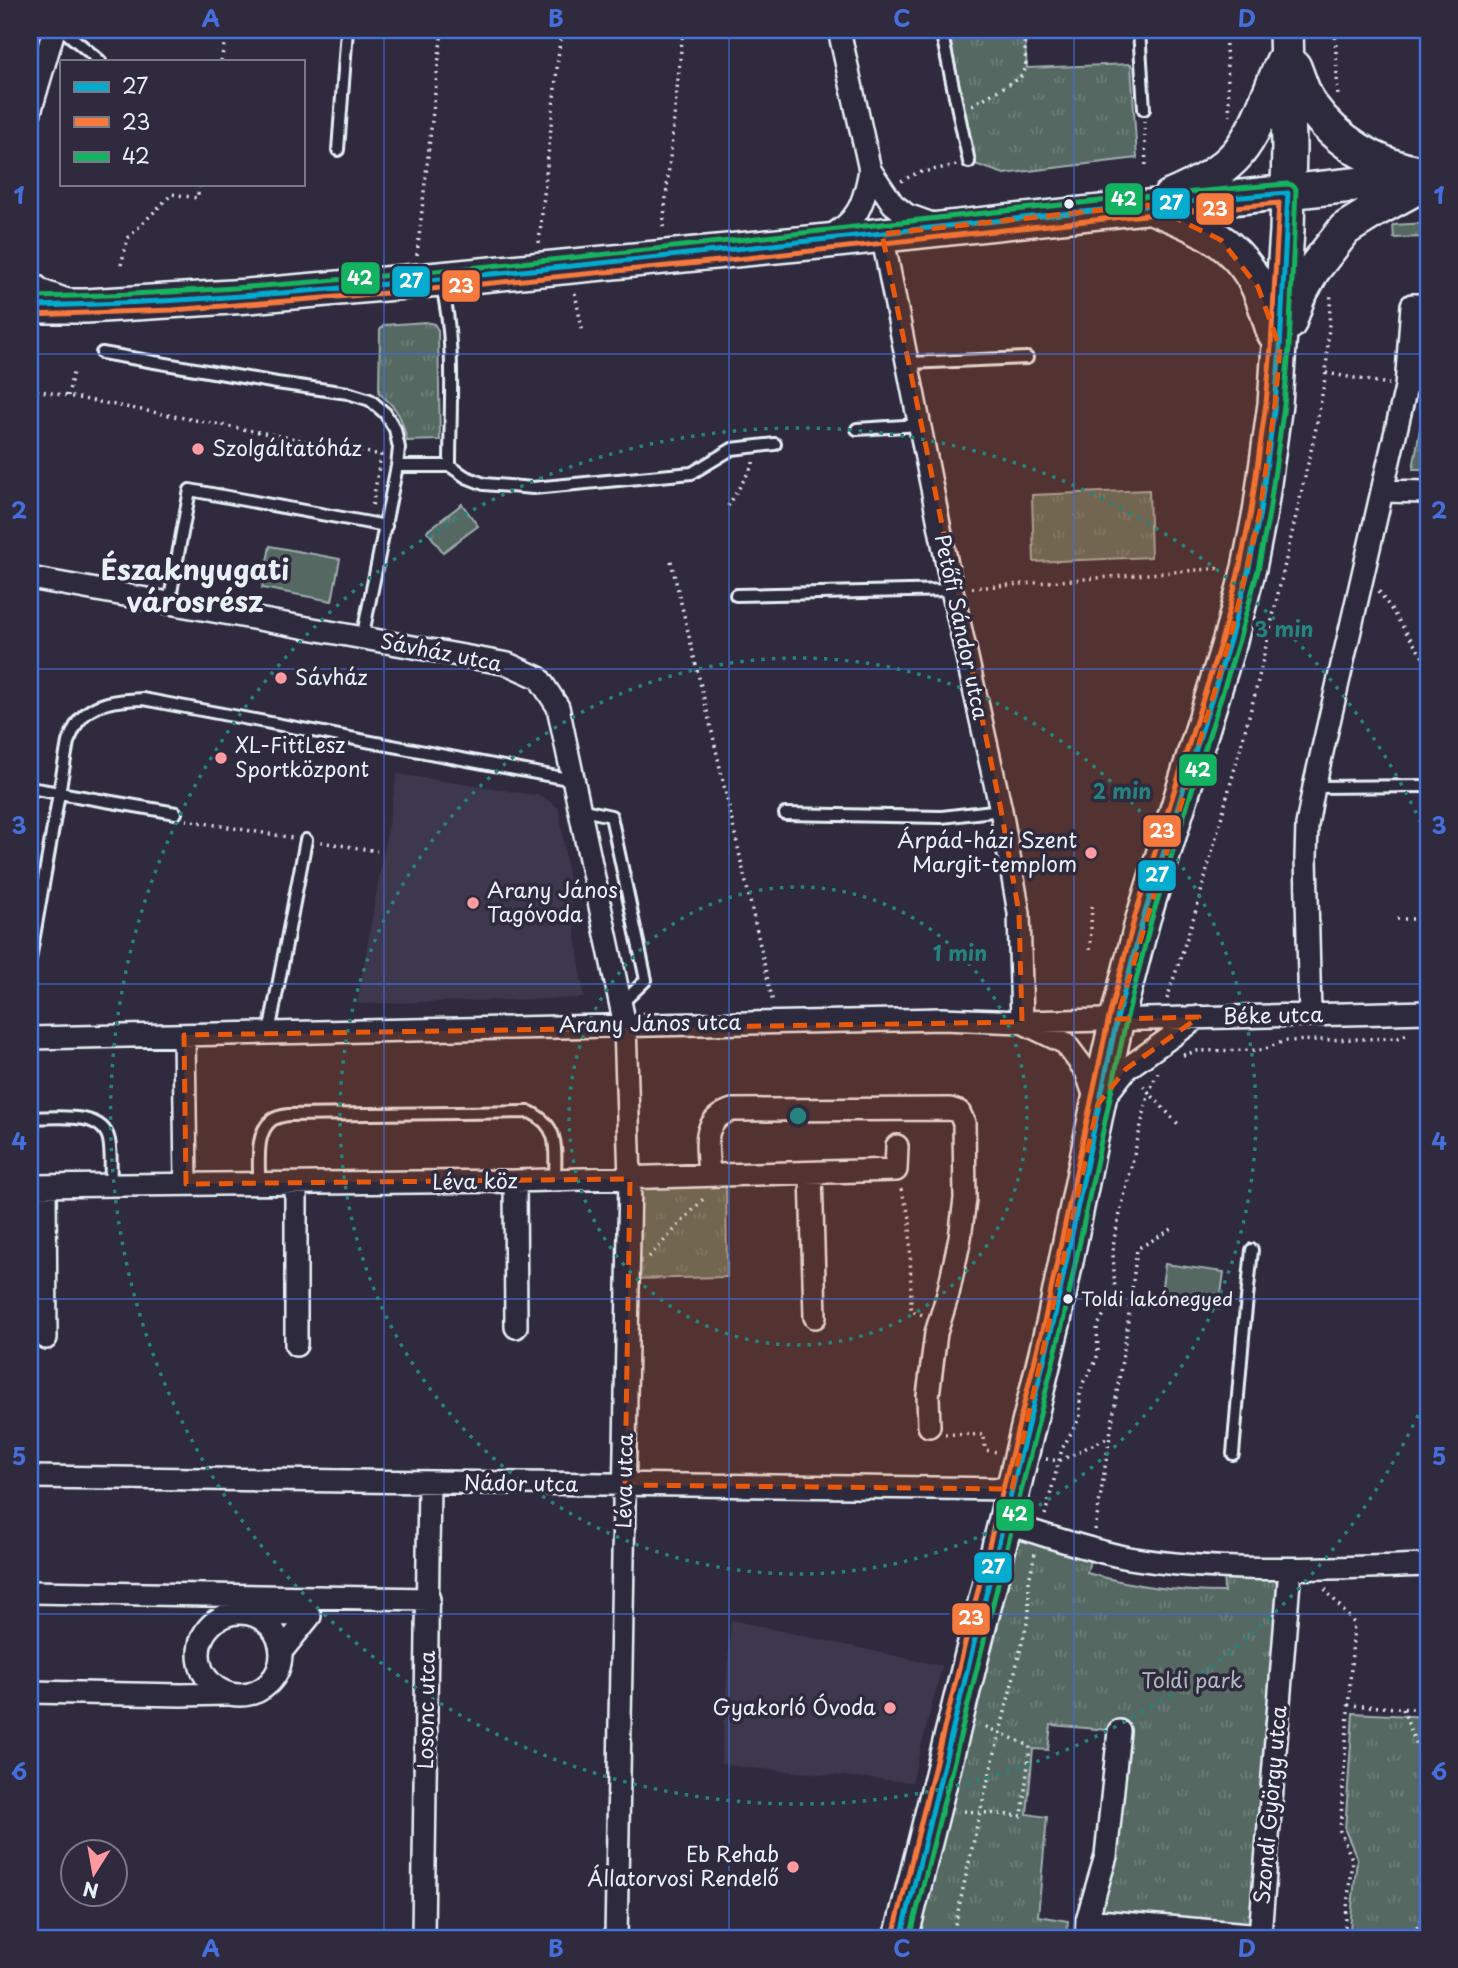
<svg xmlns="http://www.w3.org/2000/svg" width="1458" height="1968" viewBox="0 0 1458 1968" font-family="'Playpen Sans',sans-serif">
<defs>
<pattern id="grass-tufts" width="24" height="20" patternUnits="userSpaceOnUse" patternTransform="scale(1.75)"><rect width="24" height="20" fill="#556962"/><path d="M3 7l-1-3M5 7V3M7 7l1-3M15 17l-1-3M17 17v-4M19 17l1-3" fill="none" stroke="#6d7f79"/></pattern>
</defs>
<rect width="100%" height="100%" fill="#2f2a3d"/>
<filter id="ink" filterUnits="userSpaceOnUse"><feTurbulence type="fractalNoise" baseFrequency=".0143" numOctaves="2"/><feDisplacementMap in="SourceGraphic" scale="14" xChannelSelector="R" yChannelSelector="G"/><feConvolveMatrix kernelMatrix="1 2 1 2 8 2 1 2 1" color-interpolation-filters="sRGB"/></filter>
<g filter="url(#ink)">
<path fill="#3e384e" d="M397,774L542,796L559,808L584,998L357,1004Z
M731,1620L942,1666L912,1782L740,1767L721,1763Z"/>
<path fill="url(#grass-tufts)" stroke="#9eadad" stroke-width="2" d="M941,30H1024L1027,68L1131,64L1137,158L1004,174L969,162Z
M1428,223V237L1394,238L1393,225Z
M426,322L434,324L438,330L440,440L407,441C402,417 398,409 379,393L380,330L384,325Z
M1428,345V469H1413L1427,389Z
M1149,490L1151,557L1034,562L1032,495Z
M462,504L478,526L443,552L427,531Z
M726,1175L727,1277L628,1279L630,1179Z
M1005,1523L1092,1550L1087,1573C1133,1586 1176,1592 1224,1592L1223,1567L1290,1569L1260,1935L1087,1920L1119,1731L1051,1725L1048,1750L1033,1749L1027,1814L1047,1817L1038,1916L1068,1921L1066,1938H901Z
M1353,1713L1428,1717V1938H1349L1357,1858L1345,1830Z"/>
<path fill="#556962" stroke="#9eadad" stroke-width="2" d="M270,546L340,559L332,601L262,588Z
M1165,1264L1224,1272L1219,1309L1160,1301Z"/>
<g fill="none" stroke-linecap="round" stroke-linejoin="round">
<g stroke="#e8f1f8" stroke-width="16">
<path id="lane" d="M63,30L100,61
M941,30L969,162
M1139,30L1144,109
M338,150L347,30
M441,282C456,341 450,405 450,466L466,477L484,484L533,488L692,473L732,449L775,444
M102,353L277,383L348,393L370,400L385,413L395,429L399,448L397,466L362,639
M908,363L1027,358
M857,429L920,425
M397,466H450
M736,595L952,590
M169,603L190,490L386,526
M1314,787L1428,786
M30,788L176,813
M579,809L611,816L646,980L621,1004
M785,814L942,817L1001,810
M30,959L68,742C71,736 74,728 78,722C93,701 120,700 143,699L573,780
M269,1033L306,840
M30,1118C53,1118 103,1110 109,1140C112,1154 110,1171 111,1185
M259,1185C260,1165 254,1133 272,1120C276,1117 282,1116 288,1115L530,1112C561,1127 555,1150 555,1180
M1233,1454L1243,1337L1252,1250"/>
</g>
<g stroke="#e8f1f8" stroke-width="26">
<path id="street" d="M839,30L870,170L893,204L907,215L935,225
M30,112L54,30
M882,234L952,590L1001,810L1019,913L1022,1022
M826,238C858,223 864,203 870,170
M30,281L42,291L67,300
M1383,491L1428,492
M30,578L508,664L539,678L558,707L625,1025L630,1179L616,1938
M1310,1015L1306,858L1307,825L1314,787L1406,387L1412,305H1428
M1024,1023L1065,1043L1086,1071L1097,1103
M184,1035L186,1184
M30,1038L942,1019L1022,1022L1428,1012
M1105,1096L1126,1069L1199,1017
M811,1173L815,1317
M709,1175C708,1147 699,1121 732,1110L950,1109L959,1112L964,1123L965,1199L960,1238L948,1294L936,1333L928,1396L929,1426
M515,1181L516,1327
M30,1186L515,1181L896,1170L897,1146
M45,1186L46,1338
M296,1345V1185
M30,1477L1012,1489
M1005,1523C1046,1535 1087,1550 1129,1558C1228,1574 1329,1568 1428,1565
M30,1592L429,1599
M199 1654a41 41 0 1 1 82 0a41 41 0 1 1-82 0Z
M254,1613L310,1616L281,1652
M30,1692L181,1695L226,1694
M1087,1920L1106,1856L1119,1731
M423,1938L429,1482
M1086,1938L1087,1920L1260,1935L1290,1569"/>
</g>
<g stroke="#e8f1f8" stroke-width="38">
<path id="primary" d="M1294,67C1299,79 1303,95 1311,106C1336,141 1377,166 1419,173
M1170,197C1194,187 1221,173 1238,153C1259,127 1269,91 1283,61
M1154,208C1198,225 1237,242 1258,287C1265,302 1269,318 1274,333
M30,306H86L248,296L440,279L818,242L1428,177
M1289,323L1298,297L1313,270L1345,229L1377,209L1421,185
M901,1938L1005,1523L1054,1320L1098,1104L1117,1019L1143,919L1230,640L1249,568L1260,512L1275,404L1287,231L1289,147L1286,30"/>
</g>
<path stroke="#e8f1f8" stroke-width="3.5" stroke-dasharray="2 5" stroke-linecap="butt" d="M1225,30L1230,119
M1335,30L1338,98
M221,61L227,30
M972,105L1020,78L1026,68L1024,30
M1144,121L1146,167
M901,181L917,173L957,165
M663,227L683,30
M539,243L561,30
M417,255L442,30
M121,265L128,238L172,194L197,198L200,184
M575,293L583,334
M1326,373L1389,384
M30,389L381,455L372,507
M68,396L73,372
M728,506L753,465V460
M671,561L712,732L773,1003
M972,588L1223,568
M1379,591L1428,665
M186,820L293,838
M321,842L377,851
M1397,919H1428
M1090,950L1092,904
M1167,999L1197,907L1255,694L1315,433L1326,373L1331,292
M1183,1055L1197,1051L1263,1050L1284,1041L1398,1038L1410,1033
M1143,1086L1178,1124
M901,1189L910,1218L911,1311L923,1315
M1422,1241H1428
M649,1257L706,1196
M945,1434L984,1435L985,1450L997,1452
M1046,1459L1059,1461L1109,1437
M1045,1515L1062,1449L1080,1417V1394L1084,1381L1096,1361L1098,1352L1097,1327L1111,1302L1115,1291L1113,1253L1114,1239L1149,1092L1158,1072
M1095,1530L1127,1329L1137,1249L1172,1229
M1325,1589L1354,1623L1340,1831L1352,1859L1344,1938
M1348,1705L1428,1710
M1403,1709L1410,1730L1428,1768
M964,1811L1022,1816L1030,1746L984,1726
M952,1938L980,1813L1029,1615V1581L1035,1553
M1407,1938L1428,1914"/>
<use href="#lane" stroke="#2f2a3d" stroke-width="10"/>
<use href="#street" stroke="#2f2a3d" stroke-width="21"/>
<use href="#primary" stroke="#2f2a3d" stroke-width="33"/>
<g stroke="#2f2a3d" stroke-width="10">
<path id="bus-1" d="M30,306C180,303 330,290 480,275C749,250 1018,215 1288,193L1280,348L1275,404L1260,512L1249,568L1230,640L1143,919L1117,1019L1054,1320L901,1938"/>
</g>
<g stroke="#2f2a3d" stroke-width="10">
<path id="bus-2" d="M30,315L173,310L411,291L719,261L1113,218L1279,203L1271,347L1266,403L1251,511L1240,566L1222,638L1135,916L1109,1017L1045,1318L893,1936"/>
</g>
<g stroke="#2f2a3d" stroke-width="10">
<path id="bus-3" d="M30,297C180,295 330,281 479,267C749,241 1017,206 1287,184L1292,185L1296,189L1289,348L1284,405L1269,513L1258,570L1238,643L1151,921L1126,1021L1063,1322L910,1938"/>
</g>
<use href="#bus-1" stroke="#06acd0" stroke-width="5"/>
<use href="#bus-2" stroke="#f6793e" stroke-width="5"/>
<use href="#bus-3" stroke="#13b361" stroke-width="5"/>
</g>
</g>
<path fill="#e8590c" fill-opacity="0.2" stroke="#e8590c" stroke-width="5" stroke-dasharray="14 9" stroke-linejoin="round" d="M1148,205L1221,240L1258,287L1280,348L1275,404L1260,512L1230,640L1117,1019L1199,1017L1126,1069L1098,1104L1012,1489L625,1485L630,1179L186,1184L184,1035L1022,1022L1019,913L1001,810L882,234Z"/>
<path fill="none" stroke="#466fde" stroke-width="2" stroke-opacity="0.55" d="M384,30V1938M729,30V1938M1074,30V1938M30,354H1428M30,669H1428M30,984H1428M30,1299H1428M30,1614H1428"/>
<g fill="none" stroke="#25827c" stroke-width="3.5" stroke-dasharray="3.5 7">
<circle cx="798" cy="1116" r="229"/>
<circle cx="798" cy="1116" r="458"/>
<path d="M1427 1396A688 688 0 1 1 1427 836"/>
</g>
<g fill="#e8f1f8" stroke="#2f2a3d" stroke-width="2.5">
<circle cx="1069" cy="204" r="6"/>
<circle cx="1068" cy="1299" r="6"/>
</g>
<g fill="#ff9aa2" stroke="#2f2a3d" stroke-width="2.5">
<circle cx="198" cy="449" r="7"/>
<circle cx="281" cy="678" r="7"/>
<circle cx="221" cy="758" r="7"/>
<circle cx="1091" cy="853" r="7"/>
<circle cx="473" cy="903" r="7"/>
<circle cx="890" cy="1708" r="7"/>
<circle cx="793" cy="1867" r="7"/>
</g>
<g text-anchor="middle" stroke-width="7" stroke-linejoin="round" paint-order="stroke">
<g font-size="19" fill="#e8f1f8" stroke="#2f2a3d" text-anchor="start">
<text x="1081" y="1306">Toldi lakónegyed</text>
</g>
<g font-size="21" fill="#e8f1f8" stroke="#2f2a3d" text-anchor="start">
<text x="212" y="456">Szolgáltatóház</text>
<text x="295" y="685">Sávház</text>
<text x="235" y="753">XL-FittLesz<tspan x="235" dy="24">Sportközpont</tspan></text>
<text x="1077" y="848" text-anchor="end">Árpád-házi Szent<tspan x="1077" dy="24">Margit-templom</tspan></text>
<text x="487" y="898">Arany János<tspan x="487" dy="24">Tagóvoda</tspan></text>
<text x="876" y="1715" text-anchor="end">Gyakorló Óvoda</text>
<text x="779" y="1862" text-anchor="end">Eb Rehab<tspan x="779" dy="24">Állatorvosi Rendelő</tspan></text>
</g>
<g font-size="21" fill="#e8f1f8" stroke="#2f2a3d">
<text transform="translate(961 627) rotate(78)" y="7">Petőfi Sándor utca</text>
<text transform="translate(441 653) rotate(11)" y="7">Sávház utca</text>
<text transform="translate(1273 1016) rotate(-1)" y="7">Béke utca</text>
<text transform="translate(650 1024) rotate(-1)" y="7">Arany János utca</text>
<text transform="translate(475 1182) rotate(-1)" y="7">Léva köz</text>
<text transform="translate(625 1481) rotate(-89)" y="7">Léva utca</text>
<text transform="translate(521 1484) rotate(1)" y="7">Nádor utca</text>
<text transform="translate(427 1710) rotate(-89)" y="7">Losonc utca</text>
<text transform="translate(1271 1805) rotate(-85)" y="7">Szondi György utca</text>
</g>
<g font-size="21" fill="#adbbbc" stroke="#2f2a3d">
<text x="1192" y="1688">Toldi park</text>
</g>
<g font-size="28" font-weight="bold" fill="#e8f1f8" stroke="#2f2a3d">
<text x="195" y="580">Északnyugati<tspan x="195" dy="32">városrész</tspan></text>
</g>
</g>
<circle cx="798" cy="1116" r="10" fill="#25827c" stroke="#2f2a3d" stroke-width="3.5"/>
<g font-size="21" text-anchor="middle" font-weight="bold" fill="#25827c" stroke="#2f2a3d" stroke-width="7" stroke-linejoin="round" paint-order="stroke">
<text x="1284" y="637">3 min</text>
<text x="1122" y="799">2 min</text>
<text x="960" y="961">1 min</text>
</g>
<g stroke="#2f2a3d" stroke-width="2.5">
<rect x="1104" y="182" width="40" height="34" rx="7" fill="#13b361"/>
<rect x="1151" y="187" width="40" height="33" rx="7" fill="#06acd0"/>
<rect x="1195" y="192" width="40" height="34" rx="7" fill="#f6793e"/>
<rect x="340" y="261" width="41" height="34" rx="7" fill="#13b361"/>
<rect x="391" y="265" width="40" height="33" rx="7" fill="#06acd0"/>
<rect x="441" y="269" width="40" height="34" rx="7" fill="#f6793e"/>
<rect x="1178" y="753" width="40" height="34" rx="7" fill="#13b361"/>
<rect x="1142" y="814" width="40" height="34" rx="7" fill="#f6793e"/>
<rect x="1137" y="859" width="40" height="33" rx="7" fill="#06acd0"/>
<rect x="995" y="1498" width="40" height="34" rx="7" fill="#13b361"/>
<rect x="973" y="1551" width="40" height="33" rx="7" fill="#06acd0"/>
<rect x="951" y="1602" width="40" height="34" rx="7" fill="#f6793e"/>
</g>
<g font-size="19" text-anchor="middle" font-weight="bold" fill="#fff">
<text x="1124" y="206">42</text>
<text x="1171" y="210">27</text>
<text x="1215" y="216">23</text>
<text x="360" y="285">42</text>
<text x="411" y="288">27</text>
<text x="461" y="293">23</text>
<text x="1198" y="777">42</text>
<text x="1162" y="838">23</text>
<text x="1157" y="882">27</text>
<text x="1015" y="1521">42</text>
<text x="993" y="1574">27</text>
<text x="971" y="1625">23</text>
</g>
<rect width="1458" height="1968" fill="none" stroke="#2f2a3d" stroke-width="77"/>
<rect x="60" y="60" width="245" height="126" fill="#2f2a3d" stroke="#797a88" stroke-width="2"/>
<rect x="74" y="82" width="35" height="10" fill="#06acd0" stroke="#797a88" stroke-width="2"/>
<text x="122" y="94" font-size="21" fill="#e8f1f8">27</text>
<rect x="74" y="117" width="35" height="10" fill="#f6793e" stroke="#797a88" stroke-width="2"/>
<text x="122" y="130" font-size="21" fill="#e8f1f8">23</text>
<rect x="74" y="152" width="35" height="10" fill="#13b361" stroke="#797a88" stroke-width="2"/>
<text x="122" y="164" font-size="21" fill="#e8f1f8">42</text>
<g transform="translate(94 1873) rotate(191)"><circle r="33" fill="#2f2a3d" stroke="#797a88" stroke-width="2"/>
<path d="M0-5L12 26L0 18L-12 26Z" fill="#ff9aa2"/>
<text y="-10" font-size="19" font-weight="bold" text-anchor="middle" fill="#e8f1f8">N</text>
</g>
<rect x="38" y="38" width="1382" height="1892" fill="none" stroke="#466fde" stroke-width="2.5"/>
<g font-size="23" text-anchor="middle" font-weight="bold" fill="#466fde">
<text x="211" y="27">A</text>
<text x="556" y="27">B</text>
<text x="902" y="27">C</text>
<text x="1247" y="27">D</text>
<text x="19" y="204">1</text>
<text x="1439" y="204">1</text>
<text x="19" y="519">2</text>
<text x="1439" y="519">2</text>
<text x="19" y="834">3</text>
<text x="1439" y="834">3</text>
<text x="19" y="1150">4</text>
<text x="1439" y="1150">4</text>
<text x="19" y="1465">5</text>
<text x="1439" y="1465">5</text>
<text x="19" y="1780">6</text>
<text x="1439" y="1780">6</text>
<text x="211" y="1957">A</text>
<text x="556" y="1957">B</text>
<text x="902" y="1957">C</text>
<text x="1247" y="1957">D</text>
</g>
</svg>
